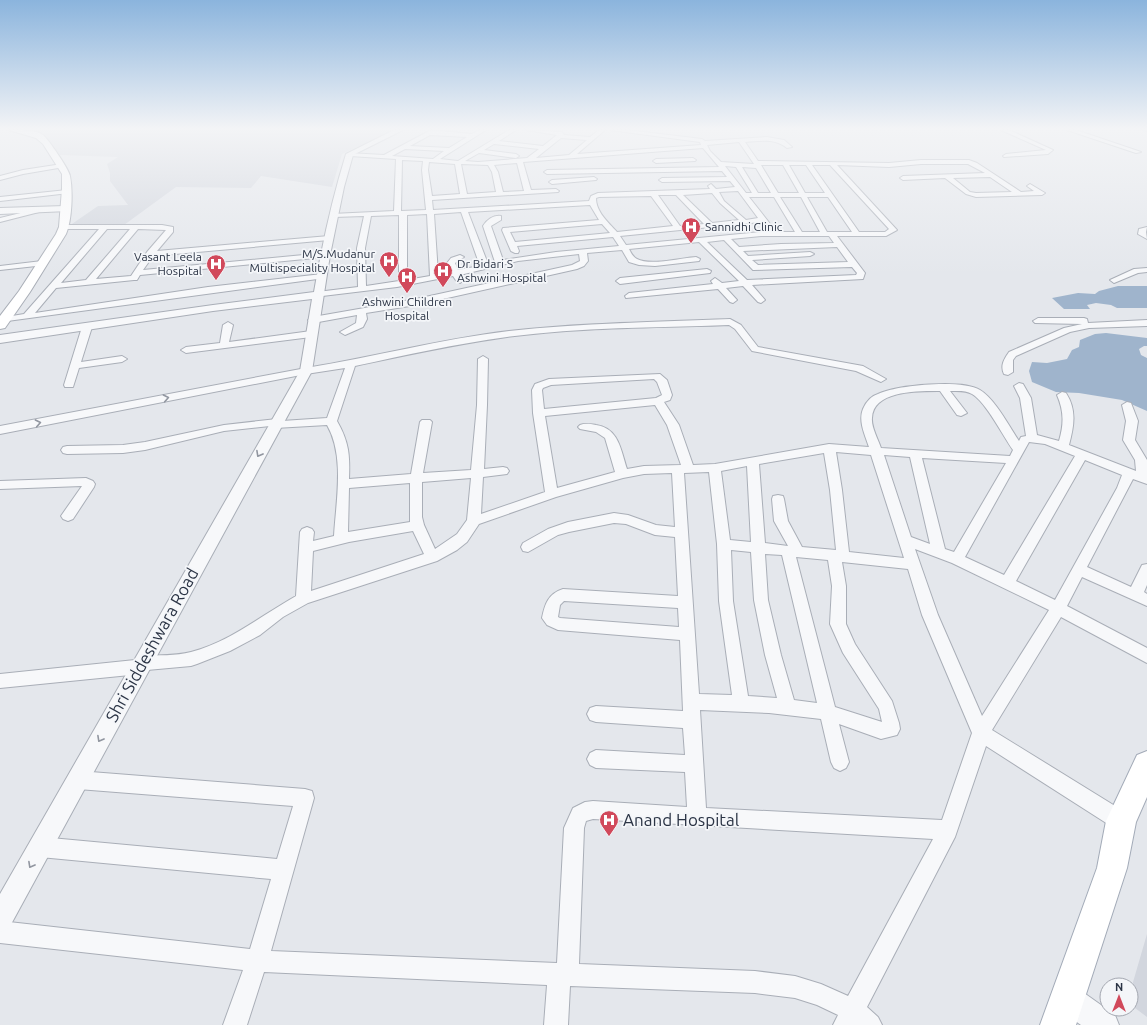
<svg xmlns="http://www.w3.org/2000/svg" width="1147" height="1025" viewBox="0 0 1147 1025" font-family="Ubuntu,sans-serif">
<rect width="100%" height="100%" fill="#e4e7ec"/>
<path fill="#d2d6de" d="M23,130H394L342,154L332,187L261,176L251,188L176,187L124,225L69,226L98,206L128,205L110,181V173L107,164L118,157L60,155L44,135Z
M1147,934V1017L1131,1005V989Z"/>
<path fill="#9fb4cc" d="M1118,286H1147V308H1117L1111,305L1096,303L1087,305L1090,309H1064L1052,298L1078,293L1095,294L1099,291Z
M1106,333L1147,338V346H1144L1139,349L1141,355L1147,358V411L1122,400L1079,393L1056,392L1032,382L1029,371L1032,362L1047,363L1067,359L1072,350L1079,347L1080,340L1095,334Z"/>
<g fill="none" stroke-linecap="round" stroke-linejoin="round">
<path stroke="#9fb4cc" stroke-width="1.5" d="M1141,130L1147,131"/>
<g stroke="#a9aeb7" stroke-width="2">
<path id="minor" d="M431,130L472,134L479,130H486L440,159L458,161L509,130H516L499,141L543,146L557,135L526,130L562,132L564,135L590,137L599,130H605L577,154L701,145L700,142L610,130H627L702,139L705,141L767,137L784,140L792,147L787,148C775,138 760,141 745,142L758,161L889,163L921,160H969L977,163L1021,192L1034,191L1027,186L1030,184L1045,193L1042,195L976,197L966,194L945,178L903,180L900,178L903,176L985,173L968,164H921L889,167L837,165L897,230L886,236H837L865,273L863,279L752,285L765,300L761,303L758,302L743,286L726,288L737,300L733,303L730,302L718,289L626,298L625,296L629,293L713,284L711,281L715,278L722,283L739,281L699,242L629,249C631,253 633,257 637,259C650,266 681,258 696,257L700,259L699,261L655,266L639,265L629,262L622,250L587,253L588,261L584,266L577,269L416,305L366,313L367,319L363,327L345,335L340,332L356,323L357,315L313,323L310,322L308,320L313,317L416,299L572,265L580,261L579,254L518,261L460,275L464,280L460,283L457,282L453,276L397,287L314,297L313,295L314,293L317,292L358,287L357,248L364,216L334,217L330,215L332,214L394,211L396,159L350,156L348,155V153L384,155ZM430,135L467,137L449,148L410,146ZM561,138L587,140L569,155L536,158ZM739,142L754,164L721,162L710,151L707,145ZM494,144L539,149L527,158L478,162L465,161L479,153L516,158L519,156L516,154L484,150ZM703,148L719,167L547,170L544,172L547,174L722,171L727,177L662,178L659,180L662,182L730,181L735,187L716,189L711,184L708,186L710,189L598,193L591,196L589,201L433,210L432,200L558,192L559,191L556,189L531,190L523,162ZM405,149L444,151L433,159L392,156ZM402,160L423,161L422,170L426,210L401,211ZM429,162L455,164L460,194L432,196L428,170ZM517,163L524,191L503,192L498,172L494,165ZM461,164L488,165L492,172L496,192L467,194ZM761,165H783L799,193H778ZM789,165H806L825,193H805ZM812,165H830L889,229L885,232H859ZM725,166L736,167L752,193H746ZM742,167L756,168L771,193H758ZM990,177L1012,192L976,193L970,192L953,178ZM738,191L758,218L746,220L724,201L719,192ZM712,193L720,203L739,220L712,223L683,195ZM658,195H676L704,224L680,226ZM651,196L673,226L617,232C608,222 596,212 596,198L599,197ZM749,197H774L795,232H761L626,245L620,236L761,222L764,227H770L771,225ZM780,197H801L820,232H802ZM807,197H828L852,232H827ZM590,205L599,220L503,228L502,230L511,251L515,253H518L519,251L517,246L613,237L619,246L556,252L503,260L491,226L501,220V216C493,215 487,220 483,226L495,262L488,264L468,212ZM461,212L480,266L458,270L455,263L464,257L460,255L451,258L447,263L450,272L438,274L434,214ZM427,214L430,276L407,280V215ZM399,215V281L366,286L365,248L371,216ZM602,224L610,233L515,242L510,232ZM761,236H829L834,243L781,244L739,247L731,239ZM724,240L753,270L852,267L857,273L856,275L747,280L707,242ZM837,247L848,262L758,265L752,260L810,256L814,254L810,252L748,256L743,251Z
M1001,130H1009L1053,150L1048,154L1004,157L1003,156L1006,154L1046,150Z
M1067,130H1076L1141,152L1136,153Z
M693,158L696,160L695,161L656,163L653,161L656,159Z
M62,164L65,166L64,167L23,174L0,180V176L23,170Z
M594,177L597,179L596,180L552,184L549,182L552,180Z
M67,190L70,192L69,193L0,201V197Z
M41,208L44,210L43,211L0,222V218Z
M61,225H162L173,227V232L157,251L329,236L333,238L329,240L153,256L143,270L325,253L329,255L325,257L140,275L137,280H134L56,288L35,313L208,287L322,274H325L326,276L325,278L0,322V318L24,314L99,229H64L60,227ZM107,229H130L86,280L61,283ZM138,229L166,230L147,252L131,276L96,279Z
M1147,227L1146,232L1147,239L1138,234L1139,229Z
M42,261L46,263L45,265L0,270V266Z
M1147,268V272L1138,273L1114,283L1110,280L1134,269Z
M707,269L711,271L710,273L620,284L616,281L620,278Z
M1038,318H1084L1087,319L1088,323L1147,320V326L1089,328L1070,332L1016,356L1013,360V372L1008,375L1004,374C1000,366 1004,359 1009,352L1064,328L1082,324L1035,323L1033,321Z
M730,319L741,325L758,347L863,366L886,379L881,382L856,371L752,351L735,329L729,325C655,328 580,327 507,337C456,344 406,355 355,366L337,421C349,442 350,455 349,479L411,474L420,422L422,420H430L432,422L423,473L471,470L477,405L478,359L483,356L488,359L487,405L484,469L503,467L507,468L509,471L507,474L483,477L481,514L545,492L533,413L532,390L535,384L549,379L660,374L667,380L672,395L670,400L664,402L679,425L693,465L715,464L829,444L869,447C865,435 858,421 863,409C866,402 871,396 878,394C897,385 962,379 980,390C995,399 1009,426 1019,441L1021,437L1026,436L1020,398L1014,386L1019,383L1023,384L1031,398L1037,435L1059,441C1064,424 1064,411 1057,395L1062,392L1066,393C1077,410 1074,426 1069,445L1136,471L1135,460L1123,440L1126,421L1122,405L1127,402L1131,403L1138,421L1135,440L1147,460V484L1133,479L1087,567L1131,587L1142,565L1147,564V585L1144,592L1147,594V606L1082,577L1067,606L1147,648V663L1061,617L992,730L1128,814L1131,821L1128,828L1121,831L1114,828L986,746L955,837L867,1007L878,1017L882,1025H833L838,1015L817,1005L795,998L755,993L570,986L568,1025H544L547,985L264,972L247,1025H223L243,970L0,943V921L250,949L271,879L40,857L33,854L30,847L33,840L40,837L277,859L293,806L78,789L72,786L69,780L72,774L78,771L305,789L312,791L314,798L271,951L557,963L564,828L573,808L585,802L593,801L687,807L685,772L596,768L590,765L587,759L590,753L596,750L685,755L683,728L596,722L590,720L587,714L590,708L596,706L683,711L680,640L558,630L547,625L542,618C545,604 548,594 563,589L678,596L675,537L655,535L626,524L614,523L569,532L558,535L528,552L523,551L521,547L523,543L548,529L568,522L614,513L628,515L656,525L675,527L672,473L644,474L623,478L556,497L479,524L467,542L457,550L437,561L308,603L283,617L260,635L230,651L197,664L191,666L147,670L146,672L140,674L0,688V674L135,660L136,658L142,656C158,655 176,656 191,652C230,642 262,615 296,596L300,532L302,529L307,527L312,529L314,532L313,541L334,536C336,501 345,456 327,425L275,428L270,426L224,431L145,450L123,453L67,454L63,453L61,450L63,447L67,446L123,445L145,442L224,425L277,419L282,421L327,418L345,368L306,374L0,434V426L306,368C374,357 441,339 509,331C582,323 656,322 730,319ZM654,379L657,382L662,395L656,398L544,409L542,390L543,388L551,385ZM940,391L957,415L961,416L967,413L950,391C957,391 966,390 972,394C986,402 1003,436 1013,450L1010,456L881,448C878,439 871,427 872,418C873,390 919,391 940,391ZM655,405L667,425L681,465L644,466L627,469C621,451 619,428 596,425C590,424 585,423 580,425L578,427L580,429L596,432L605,438L615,472L557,488L545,416ZM1029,442L1045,444L1075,456L1004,575L965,557ZM836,452L871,455L904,558L849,552L842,490ZM824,453L830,490L836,550L802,547L788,521L784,499L783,496L778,495L773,496L772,499L774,521L788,546L765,543L759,464ZM884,455L910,457L930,544L911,537ZM922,458L1006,463L954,552L945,549ZM1085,460L1122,475L1117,488L1055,600L1016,581ZM747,466L751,542L730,540L721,471ZM709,472L717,544L719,601L732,695L699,694L684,473ZM471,478L467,520L457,534L435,549L424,525L422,517V482ZM410,483V522L348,532L349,488ZM413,531L424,554L311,591L313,551L349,542ZM915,549L952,563L1049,610L982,716L938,615ZM731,550L751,552L754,600L765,655L777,698L748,696L733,601ZM765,554L782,555L817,703L794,700L781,655L768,600ZM796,557L828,560L832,586L830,624L843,653L879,709L882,722L835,707ZM842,562L908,569L922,615L972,733L942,820L706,808L700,710L769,713L821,719L831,762L834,768L840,771L846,768L849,762L839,724L881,739L897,735L900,729L899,723L892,701L855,644L846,624V586ZM564,601L678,608L679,627L560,618L558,617L560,605ZM593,819L933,839L848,996L821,984L795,976L755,971L579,964L584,828L586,821Z
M228,322L233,325L229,342L311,331L316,334L311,337L186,353L181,350L186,347L220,343L223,325Z
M87,324L92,327L81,362L122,356L127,359L122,362L79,368L73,387H65L64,385L82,327Z
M86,478L93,481L95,484L94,487L73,519L68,521L63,519L61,516L82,486L0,489V481Z"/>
</g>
<g stroke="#a9aeb7" stroke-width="2">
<path id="tertiary" d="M394,130H403L353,155L344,187L330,255L312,371L9,928L0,932V894L300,371L312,299L213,311L0,343V335L213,305L314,292C322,245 332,199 346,154Z
M65,206L68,207L69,209L68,211L0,214V208Z
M1067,984L1077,988L1115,1015L1119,1025H1081L1057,1008L1053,998L1057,988Z"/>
</g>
<g stroke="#a9aeb7" stroke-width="2">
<path id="secondary" d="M9,130C19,130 34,129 43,135C48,139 69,169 70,176C73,191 72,220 66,234L30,292L5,328L0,329V316L19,291L56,234L59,227L62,189V174L43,144L36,138Z"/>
</g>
<g stroke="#a3abb8" stroke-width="2">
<path id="primary" d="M1147,751V797L1136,822L1127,868L1076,1025H1040L1097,868L1106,821L1137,755Z"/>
</g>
<use href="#minor" fill="#f7f8fa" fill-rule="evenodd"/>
<use href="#tertiary" fill="#f7f8fa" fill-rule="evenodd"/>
<use href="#secondary" fill="#fff" fill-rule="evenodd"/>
<use href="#primary" fill="#fff" fill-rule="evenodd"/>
</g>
<defs><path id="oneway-chevron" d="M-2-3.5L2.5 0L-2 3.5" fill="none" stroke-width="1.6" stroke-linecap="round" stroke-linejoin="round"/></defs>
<g stroke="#9196a0">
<use href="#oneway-chevron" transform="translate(166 398) rotate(-11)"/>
<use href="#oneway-chevron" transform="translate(38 423) rotate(-11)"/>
<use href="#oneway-chevron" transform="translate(259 454) rotate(119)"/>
<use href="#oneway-chevron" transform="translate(100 739) rotate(119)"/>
<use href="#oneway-chevron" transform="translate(31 865) rotate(119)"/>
</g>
<linearGradient id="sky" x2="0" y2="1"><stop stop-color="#8bb4dd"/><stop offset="0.47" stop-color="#f3f4f6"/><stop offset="1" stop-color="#f3f4f6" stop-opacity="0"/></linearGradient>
<rect width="1147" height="274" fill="url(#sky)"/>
<defs>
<g id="hospital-pin" transform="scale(1)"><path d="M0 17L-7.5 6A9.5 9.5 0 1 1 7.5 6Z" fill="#d1495b" stroke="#f4f6f9"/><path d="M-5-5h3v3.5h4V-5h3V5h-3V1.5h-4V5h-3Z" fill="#fff"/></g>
</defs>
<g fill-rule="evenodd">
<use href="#hospital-pin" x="691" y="227"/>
<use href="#hospital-pin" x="389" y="261"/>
<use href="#hospital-pin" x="216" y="264"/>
<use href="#hospital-pin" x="443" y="271"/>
<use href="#hospital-pin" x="407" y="277"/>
<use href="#hospital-pin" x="609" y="820"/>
</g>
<g text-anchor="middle" stroke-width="3.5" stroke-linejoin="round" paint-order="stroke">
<g font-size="12" fill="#2b3445" stroke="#f4f6f9" text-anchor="start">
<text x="705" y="231">Sannidhi Clinic</text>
<text x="375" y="258" text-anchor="end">M/S.Mudanur<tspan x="375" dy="14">Multispeciality Hospital</tspan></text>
<text x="202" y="261" text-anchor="end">Vasant Leela<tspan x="202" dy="14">Hospital</tspan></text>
<text x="457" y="268">Dr Bidari S<tspan x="457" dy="14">Ashwini Hospital</tspan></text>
<text x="407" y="306" text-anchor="middle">Ashwini Children<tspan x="407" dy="14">Hospital</tspan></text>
</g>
<g font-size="17" fill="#2b3445" stroke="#f4f6f9">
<text transform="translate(152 645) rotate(-61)" y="6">Shri Siddeshwara Road</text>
</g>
<g font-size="17" fill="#2b3445" stroke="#f4f6f9" text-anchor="start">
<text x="623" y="826">Anand Hospital</text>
</g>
</g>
<g transform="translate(1119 997)"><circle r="19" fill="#f4f6f9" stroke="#a4a8b1"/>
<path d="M0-3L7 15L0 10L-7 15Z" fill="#d1495b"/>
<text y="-6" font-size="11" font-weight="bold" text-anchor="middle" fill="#2b3445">N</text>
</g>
</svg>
